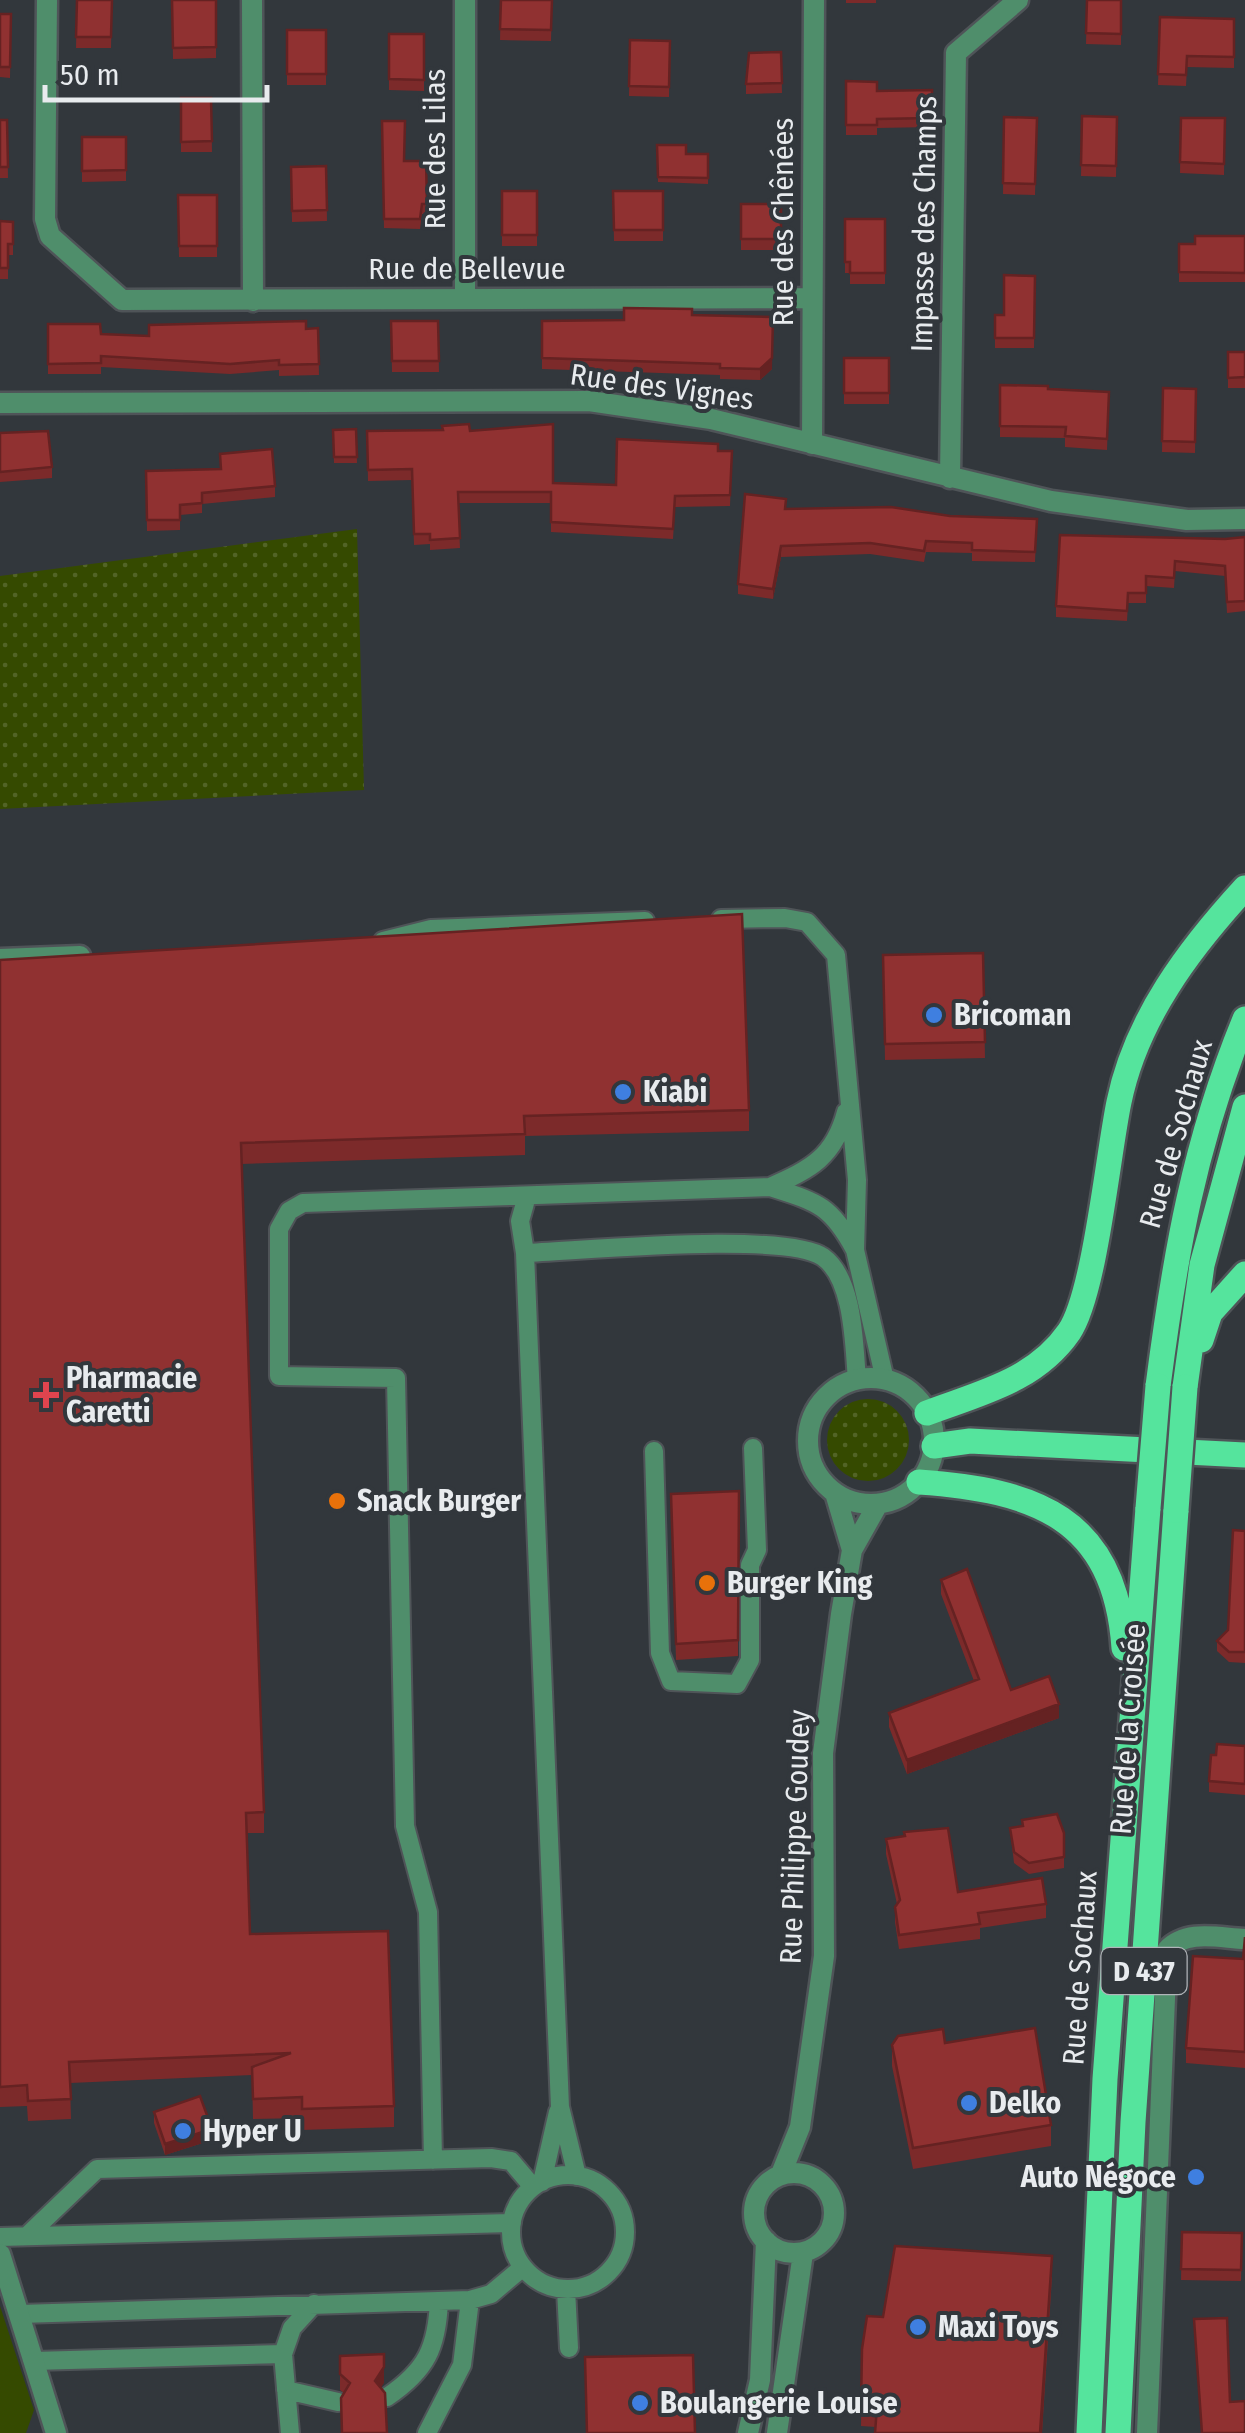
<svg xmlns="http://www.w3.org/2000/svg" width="1245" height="2433" viewBox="0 0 1245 2433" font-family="'Fira Sans Condensed',sans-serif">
<defs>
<pattern id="grass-dots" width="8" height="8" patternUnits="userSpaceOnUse" patternTransform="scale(2.5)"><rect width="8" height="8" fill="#354a00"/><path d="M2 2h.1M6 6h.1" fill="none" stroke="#526426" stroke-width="1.8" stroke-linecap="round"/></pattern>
</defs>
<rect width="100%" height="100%" fill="#32373c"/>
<path fill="url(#grass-dots)" d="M357,529L364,790L0,809V576Z
M827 1440a41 41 0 1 1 82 0a41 41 0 1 1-82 0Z"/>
<path fill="#354a00" d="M0,2306L34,2410L26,2433H0Z"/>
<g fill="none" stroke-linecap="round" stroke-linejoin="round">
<g stroke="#4f5458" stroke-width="22">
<path id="service" d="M721,919L785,918L807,922L836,955L857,1180L855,1250L885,1380
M383,941L431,929L645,921
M770,1187C811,1169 834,1157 846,1112
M527,1196L520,1221L525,1253L560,2107L577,2176
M525,1253C581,1251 785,1231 823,1257C854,1279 854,1346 857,1380
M654,1451L660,1653L671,1681L737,1684L750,1660V1565L757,1550L753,1448
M433,2160L428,1912L405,1826L396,1378L279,1376V1229L289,1211L303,1203L770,1187C817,1202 831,1205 855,1250
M511 2232a57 57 0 1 1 114 0a57 57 0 1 1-114 0Z
M542,2182L558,2112
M27,2236L97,2169L491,2158L511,2161L533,2187
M0,2237L512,2223
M566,2289L569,2348
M20,2314L470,2300L491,2294L523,2267
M283,2354L292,2328L314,2304
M34,2361L283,2354L290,2433
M286,2390L338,2402
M387,2397C427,2370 437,2347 439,2301
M427,2433L462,2365L470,2300"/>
</g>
<g stroke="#4f5458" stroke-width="25">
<path id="minor" d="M47,0L45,219L50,236L122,300L812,298
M252,0L253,301
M465,298V0
M0,403L589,401L711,419L1051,501L1187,520L1245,519
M812,444L814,0
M950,478L956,53L1018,0
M0,959L80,956
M808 1441a63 63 0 1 1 126 0a63 63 0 1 1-126 0Z
M835,1493L852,1550
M754 2213a40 40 0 1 1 80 0a40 40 0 1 1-80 0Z
M781,2174L800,2127L824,1956L823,1753L841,1614L852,1550L878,1504
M0,2254L56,2433
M748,2433L760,2380L766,2241
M777,2433L803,2253
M1147,2433L1167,1950C1186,1929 1219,1938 1245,1939"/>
</g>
<g stroke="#4f5458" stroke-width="30">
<path id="primary" d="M1201,1340L1210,1313L1245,1274
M1158,1386C1175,1255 1194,1143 1245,1019
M1185,1387L1202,1265L1245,1107
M927,1413C980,1393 1035,1381 1069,1332C1095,1294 1108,1154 1119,1102C1136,1019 1189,949 1245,888
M934,1446L970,1441L1245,1455
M919,1482C1034,1490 1115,1517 1124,1648
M1089,2433L1105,2079L1148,1508
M1118,2433L1133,2122L1176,1510"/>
</g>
<use href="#service" stroke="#4f8e6b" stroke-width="18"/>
<use href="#minor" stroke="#4f8e6b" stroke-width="20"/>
<use href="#primary" stroke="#55e49d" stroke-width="25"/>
<g stroke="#4f5458" stroke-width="30" stroke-linecap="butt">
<path id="primary-bridge" d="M1148,1508L1158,1386
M1176,1510L1185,1387"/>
</g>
<use href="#primary-bridge" stroke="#55e49d" stroke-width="25"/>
</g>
<path fill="#7c2a2a" d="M77,0H112L111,48H76Z
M172,0H216V58L173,59Z
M501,0H552L551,41L500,40Z
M846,0H876V3H846Z
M1087,0H1121V45L1086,44Z
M0,14H11L10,78L0,77Z
M1160,17L1234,19V68L1187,67L1186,86L1158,85Z
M287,30H326V85H287Z
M389,34H424V91L389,90Z
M630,40L670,41L669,97L629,96Z
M781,52L782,93L746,94V84Z
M846,81L877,91L932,90V127L877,128V135H846Z
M181,98H211L212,152H181Z
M1082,116L1117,117L1116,177L1081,176Z
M1004,117L1037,118L1035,195L1003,194Z
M1181,118H1225L1224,175L1180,173Z
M0,120H7L8,178H0Z
M382,121L404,161H426L427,214H422L420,229L384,228Z
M82,137H126V181L82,182Z
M657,145L686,154H708V184L658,182Z
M326,166L327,221L292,222L291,167Z
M502,191H537V246H502Z
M613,191H663V241H614Z
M178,195H217V257H179Z
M741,204H781V250H741Z
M845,219H885V284H850V273H845Z
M0,221L13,222V255H8V279H0Z
M1245,236V282H1179V244H1195Z
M1035,276L1034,348H995V315H1004Z
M692,315L772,369L760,380L720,379V375L542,369V321L624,320Z
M391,321H438L439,372H392Z
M48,324L101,334L149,336L318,328L319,375L279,376V370L230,374L101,367V374H48Z
M1228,352H1245V388H1228Z
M844,358H889V404H844Z
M1000,385L1109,392L1107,450L1065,447V438L1000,437Z
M1163,388L1196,389L1195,453L1162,452Z
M356,429L357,463H334L333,430Z
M367,431H470L553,483L616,485L718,451H732L730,506L675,507L673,539L551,532V503H458L460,548L430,550V544L414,545L412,480L368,481Z
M0,433L52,467V478L0,482Z
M220,454L275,486V497L202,504V513L180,515V530L147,531L146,471L220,470Z
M786,509L1037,519L1035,562L972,561V553L926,552L924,562L870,554L781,557L773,599L738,594V584Z
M1245,537V611L1227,613L1225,576L1175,571L1174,588L1146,586V603H1128L1127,621L1056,617V606L1225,539Z
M983,953L985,1058L885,1060L883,955Z
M0,960L749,1110V1131L525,1136V1155L241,1164L264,1812V1833H246L250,1934L394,2106V2127L302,2130V2118L253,2119L252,2075L70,2083L71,2119L28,2121L27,2106L0,2107Z
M739,1491L738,1656L676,1660L671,1494Z
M1245,1531V1663L1229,1662L1217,1651V1641L1228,1630Z
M941,1580L1011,1690L1059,1718L907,1774L889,1727V1713L974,1681L941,1594Z
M1245,1746V1795L1209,1792V1781L1216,1755Z
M1022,1820L1064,1833V1868L1029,1874L1014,1863L1010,1828L1022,1826Z
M886,1839L958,1892L1046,1904V1918L980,1928V1939L899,1949L895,1922V1907L897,1904L886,1854Z
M1245,1937V2068L1186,2063V2048L1243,1959Z
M945,2043L1051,2125V2146L913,2169L892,2066V2045Z
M154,2112L212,2140L165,2155L154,2123Z
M1182,2232L1242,2233L1241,2281L1181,2280Z
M1052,2277L1042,2433H875L876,2427L861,2426L862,2349L883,2317Z
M340,2356L384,2383L344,2393L340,2390Z"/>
<path fill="#652222" d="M773,328L772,369L760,380V369Z
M781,546V557L773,599V589Z
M1059,1704V1718L907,1774V1760Z
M212,2129V2140L165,2155V2144Z
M1052,2256L1042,2433H1040Z
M384,2367V2383L375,2397V2381Z"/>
<path fill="#903131" stroke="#652222" stroke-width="2.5" d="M77,0H112L111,37H76Z
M172,0H216V47L173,48Z
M501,0H552L551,30L500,29Z
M1087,0H1121V34L1086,33Z
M0,14H11L10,67H0Z
M1160,17L1234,19V57L1187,56L1186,75L1158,74Z
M287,30H326V74H287Z
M389,34H424V80L389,79Z
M630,40L670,41L669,87L629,86Z
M781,52L782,83L746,84L749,53Z
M846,81L877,82V91L932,90V118L877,119V125H846Z
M181,98H211L212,141L181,142Z
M1082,116L1117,117L1116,166L1081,165Z
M1004,117L1037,118L1035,184L1003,183Z
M1181,118H1225L1224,164L1180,162Z
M0,120H7L8,167H0Z
M382,121H405L404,161H426L427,204H422L420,219H384Z
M82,137H126V170L82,171Z
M657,145H686V154H708V178L658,177Z
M326,166L327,210L292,211L291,167Z
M502,191H537V235H502Z
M613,191H663V230H614Z
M178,195H217V246H179Z
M741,204H781V239H741Z
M845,219H885V273H850V262H845Z
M0,221L13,222V244H8V268H0Z
M1195,236H1245V273L1179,272V244H1195Z
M1004,275L1035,276L1034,338H995V315H1004Z
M624,308L692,309V315L773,317L772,358L760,369L720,368V364L542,358V321L624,320Z
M306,321V329L318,328L319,364L279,365V360L230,364L101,356V363L48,364V324H100L101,334L149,336V325Z
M391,321H438L439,361H392Z
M1228,352H1245V377L1228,378Z
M844,358H889V393H844Z
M1000,385L1048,386V389L1109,392L1107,439L1065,436L1066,427L1000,426Z
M1163,388L1196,389L1195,442L1162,441Z
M469,424L470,431L553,424V483L616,485L617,439L718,444V451H732L730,495L675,496L673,529L551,522V492H458L460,538L430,540V534H414L412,469L368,470L367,431L443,430L442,426Z
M356,429L357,457H334L333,430Z
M48,431L52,467L0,472V433Z
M272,449L275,486L202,493V503L180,505V520H147L146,471L221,469L220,454Z
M745,494L786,499L785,509L891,507L950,516L1037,519L1035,552L972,550V543L926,541L924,551L870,543L781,546L773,589L738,584Z
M1060,535L1225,539L1245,537V601L1227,602L1225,566L1175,561L1174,578L1146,576V593H1128L1127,611L1056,606Z
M742,914L749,1110L524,1116L525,1134L241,1143L264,1812L246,1813L250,1934L388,1931L394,2106L302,2109V2097L253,2099L252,2067L291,2053L69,2062L71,2099L28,2101L27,2085L0,2087V960Z
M983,953L985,1042L885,1044L883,955Z
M739,1491L738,1640L676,1644L671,1494Z
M1233,1530L1245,1531V1652H1229L1217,1641L1228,1630Z
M967,1569L1011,1690L1049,1676L1059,1704L907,1760L889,1713L979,1679L941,1580Z
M1217,1744L1245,1746V1784L1209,1781L1211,1755H1216Z
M1057,1814L1064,1833V1857L1029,1863L1014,1852L1010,1828L1023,1826L1022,1820Z
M948,1828L958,1892L1042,1878L1046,1904L978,1913L980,1924L899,1935L895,1907L900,1900L886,1839L905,1836L904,1832Z
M1245,1937V2052L1186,2048L1193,1956L1243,1959Z
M1035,2028L1051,2125L913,2148L892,2045L898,2036L943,2029L945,2043Z
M200,2096L212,2129L165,2144L154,2112Z
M1182,2232L1242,2233L1241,2270L1181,2269Z
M895,2246L1052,2256L1040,2433H875L877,2407L861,2406L862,2349L867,2316L883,2317Z
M1227,2318L1230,2402L1245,2401V2433H1202L1194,2319Z
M384,2354V2367L375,2381L385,2393L387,2433H342L341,2398L350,2383L340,2374V2356Z
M693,2355L695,2433H587L585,2357Z"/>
<g fill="#3f7fe0" stroke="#32373c" stroke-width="4">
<circle cx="934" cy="1015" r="10"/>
<circle cx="623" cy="1092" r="10"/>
<circle cx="969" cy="2103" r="10"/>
<circle cx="183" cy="2131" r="10"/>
<circle cx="1196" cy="2177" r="10"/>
<circle cx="918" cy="2327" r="10"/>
<circle cx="640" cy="2403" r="10"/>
</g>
<path fill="#e0444e" stroke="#32373c" stroke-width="4" d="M41 1380h10v10h10v10h-10v10h-10v-10h-10v-10h10z"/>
<g fill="#e8710a" stroke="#32373c" stroke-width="4">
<circle cx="337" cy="1501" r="10"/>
<circle cx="707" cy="1583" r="10"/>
</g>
<g text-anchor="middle" stroke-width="8" stroke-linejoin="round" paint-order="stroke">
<rect fill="#32373c" stroke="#b1b5b9" stroke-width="2.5" x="1101.5" y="1948" width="85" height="46" rx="8"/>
<g font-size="28" font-weight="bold" fill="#e8ebee">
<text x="1144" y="1981">D 437</text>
</g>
<g font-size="30" fill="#e8ebee" stroke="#32373c">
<text transform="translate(435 149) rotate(-90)" y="10">Rue des Lilas</text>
<text transform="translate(783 222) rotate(-90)" y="10">Rue des Chênées</text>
<text transform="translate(924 224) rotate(-89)" y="10">Impasse des Champs</text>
<text x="467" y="279">Rue de Bellevue</text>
<text transform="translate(662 387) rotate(8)" y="10">Rue des Vignes</text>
<text transform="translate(1176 1134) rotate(-74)" y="10">Rue de Sochaux</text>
<text transform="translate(1128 1729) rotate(-86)" y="10">Rue de la Croisée</text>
<text transform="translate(795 1837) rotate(-88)" y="10">Rue Philippe Goudey</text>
<text transform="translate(1080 1968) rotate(-86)" y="10">Rue de Sochaux</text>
</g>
<g font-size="30" font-weight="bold" fill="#e8ebee" stroke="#32373c" text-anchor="start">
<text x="954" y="1025">Bricoman</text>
<text x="643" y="1102">Kiabi</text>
<text x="66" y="1388">Pharmacie<tspan x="66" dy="34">Caretti</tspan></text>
<text x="357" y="1511">Snack Burger</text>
<text x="727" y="1593">Burger King</text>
<text x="989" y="2113">Delko</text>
<text x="203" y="2141">Hyper U</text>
<text x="1176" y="2187" text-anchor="end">Auto Négoce</text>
<text x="938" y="2337">Maxi Toys</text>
<text x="660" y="2413">Boulangerie Louise</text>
</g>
</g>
<path d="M45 85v15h222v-15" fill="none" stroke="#e8ebee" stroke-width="5"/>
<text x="60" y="85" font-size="30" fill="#e8ebee" stroke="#32373c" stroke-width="8" paint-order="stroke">50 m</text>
</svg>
